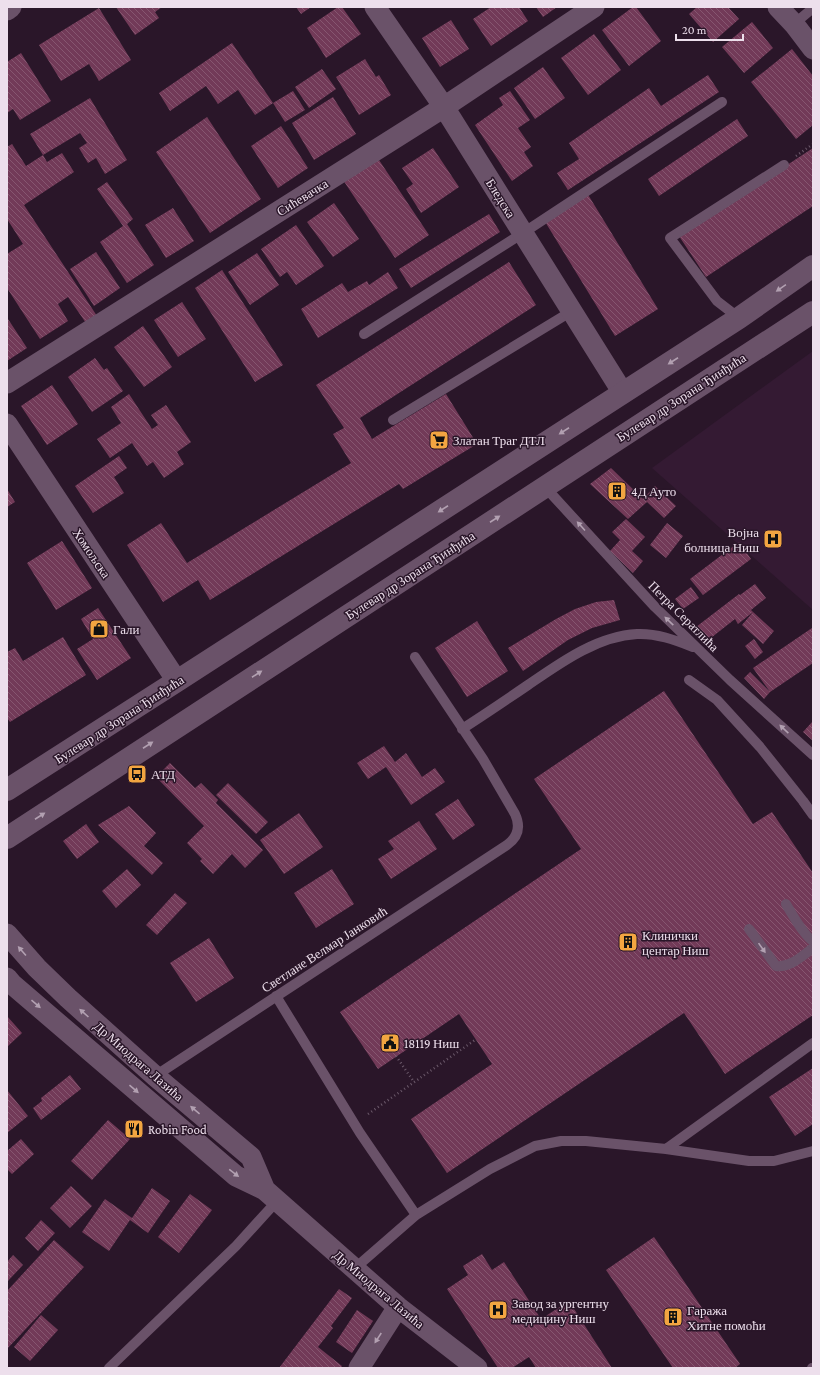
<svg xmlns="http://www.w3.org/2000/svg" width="820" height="1375" viewBox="0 0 820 1375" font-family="'Crimson Pro',serif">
<defs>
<pattern id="building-back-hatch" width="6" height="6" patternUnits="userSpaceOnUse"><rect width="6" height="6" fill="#723a58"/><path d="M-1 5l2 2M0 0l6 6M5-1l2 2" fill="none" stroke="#865670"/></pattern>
</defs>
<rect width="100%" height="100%" fill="#2a1629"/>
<path fill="#341a33" d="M813,351V610L652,468Z"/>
<path fill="url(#building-back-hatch)" d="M116,7H162L155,12L159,18L135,35Z
M296,7H311L301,14Z
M338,7H342L361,34L326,58L307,28Z
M491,7H519L528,21L491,46L473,19Z
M536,7H557L543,17Z
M633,7H636L661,41L629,66L602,30Z
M697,7H728L739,19L713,42L689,14Z
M99,8L131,60L99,81L89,64L61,81L39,45Z
M451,20L469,49L440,67L422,38Z
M752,22L773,48L744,73L722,47Z
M594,34L621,70L588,95L561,58Z
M232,43L273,103L255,115L238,90L218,104L206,86L170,111L159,93Z
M792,49L813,76V125L796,139L751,82Z
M21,53L51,101L20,120L13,109L7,113V62Z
M365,59L376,77L379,75L391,95L359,115L336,77Z
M543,67L565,98L535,119L514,88Z
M322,69L336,89L309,108L295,87Z
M708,75L719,92L568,190L557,173L579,159L569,143L649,88L661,106Z
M293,91L305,110L285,122L273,103Z
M510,91L530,120L518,128L531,147L524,152L533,166L512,181L475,125L503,105L499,98Z
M333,97L356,134L314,160L292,123Z
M90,98L127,160L105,174L96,158L88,163L79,148L87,143L80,133L43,155L30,134Z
M207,117L261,199L210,233L156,152Z
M737,119L748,136L659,196L648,179Z
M281,126L308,168L278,188L251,146Z
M12,144L26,166L43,155L47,162L62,153L74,172L24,205L97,316L86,323L68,297L58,304L68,321L40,339L7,288V254L23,244L7,219V147Z
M433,148L459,187L421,213L406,189L413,184L402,168Z
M813,148V206L706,277L679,236Z
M377,157L429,235L395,258L343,180Z
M107,182L133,219L127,224L154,265L127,283L100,242L123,226L97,189Z
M587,193L658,309L615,336L544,220Z
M334,203L359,239L333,257L307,222Z
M173,208L194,241L166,258L145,225Z
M489,214L500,232L411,288L399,269Z
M296,225L324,266L296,285L287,272L280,277L261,249Z
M96,252L120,288L94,306L70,269Z
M257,253L279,285L250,305L228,272Z
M509,262L536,305L360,418L372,439L446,394L477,444L403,489L399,484L210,600L198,580L163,602L127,545L161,523L187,563L351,463L333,434L344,428L316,385Z
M222,270L283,365L255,382L195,288Z
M388,272L398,288L318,338L301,309L342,283L348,292L367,281L369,285Z
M182,302L206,339L178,357L154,320Z
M7,319H8L27,348L7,361Z
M143,326L172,367L144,387L114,347Z
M95,358L104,370L107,368L123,391L92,412L68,377Z
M52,385L78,424L47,445L21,406Z
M129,394L152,429L158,425L151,415L166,405L191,442L177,452L184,464L164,478L153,462L147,466L132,443L110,458L97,439L121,423L111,407Z
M119,456L127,468L114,477L124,493L93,513L75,486Z
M611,468L643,499L655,486L676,506L664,518L647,502L628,519L590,484Z
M7,489L15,502L7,507Z
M626,519L645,537L632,551L643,561L633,573L610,551L620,540L612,532Z
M667,523L683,536L666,558L650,545Z
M62,541L92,588L56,610L27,563Z
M739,542L751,559L703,595L690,579Z
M755,584L766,598L751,610L753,612L738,624L735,619L707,641L696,627L739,594L740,595Z
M691,587L699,598L683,609L675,599Z
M614,600L620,620L592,628L568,640L523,671L508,648L556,619L575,609L596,602Z
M98,608L131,658L97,680L77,649L93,639L81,619Z
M753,612L774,631L763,644L742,625Z
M477,621L508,671L467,697L435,648Z
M812,628L813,630V663L770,692L753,668Z
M63,637L86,675L10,722L7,718V652L15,648L23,661Z
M754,639L763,652L755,659L745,646Z
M750,672L770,692L764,699L744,678Z
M664,691L753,824L772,812L813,873V1015L725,1074L684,1013L447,1173L411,1119L492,1064L459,1014L378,1069L340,1012L581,849L534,779Z
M813,721V741L803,732Z
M384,746L395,762L406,753L422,777L435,768L445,782L411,805L386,767L368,779L357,763Z
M170,763L195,788L201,783L218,800L216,803L263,850L245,868L232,854L213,874L200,861L202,859L187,843L204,826L156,777Z
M228,783L268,822L256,834L216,795Z
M458,799L475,825L453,840L435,814Z
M129,806L156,833L144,846L163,863L152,875L98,825Z
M299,813L323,847L284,874L260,840Z
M419,821L437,849L391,879L378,859L394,849L388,841Z
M86,824L99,842L77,859L63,841Z
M127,869L141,885L116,908L102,891Z
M332,869L354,904L316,928L294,893Z
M175,893L187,903L157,935L146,925Z
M209,938L234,978L196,1002L170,963Z
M7,1016L22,1033L7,1047Z
M813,1068V1124L795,1136L769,1097Z
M70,1075L81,1089L41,1120L33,1108L42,1101L41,1098Z
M7,1090L28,1116L7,1133Z
M108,1120L130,1139L92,1180L71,1161Z
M21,1139L34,1154L12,1174L7,1169V1151Z
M71,1186L92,1206L70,1228L50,1208Z
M152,1188L170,1201L148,1233L130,1220L109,1251L82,1232L105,1199L132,1218Z
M190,1194L212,1210L179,1253L158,1237Z
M41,1220L55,1233L38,1251L25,1238Z
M654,1237L740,1364L735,1368H673L606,1270Z
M54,1240L84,1267L7,1349V1291Z
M482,1254L492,1270L504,1262L541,1319L569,1301L612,1368H536L529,1357L512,1368H498L447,1289L468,1275L463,1266Z
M13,1255L23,1265L7,1282V1262Z
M339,1289L352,1298L331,1326L333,1328L318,1347L342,1366L341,1368H279Z
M357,1310L373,1321L352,1353L336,1342Z
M41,1315L58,1330L30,1361L14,1347Z"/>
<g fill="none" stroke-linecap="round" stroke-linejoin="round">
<path stroke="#6c5a6b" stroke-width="2.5" stroke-dasharray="1 3" stroke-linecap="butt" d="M796,156L813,144
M396,1056L414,1082
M368,1114L475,1040"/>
<path stroke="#6a5269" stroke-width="10" d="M794,24L813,8
M739,318L717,301L670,238L784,165
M364,334L523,233L722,102
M393,420L572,311
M545,487L655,607L730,680L813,755
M689,680L717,700L760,747L803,801L813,815
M462,729C484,715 506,700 528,685C560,663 597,636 637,634C656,633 675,640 693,647
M786,904C792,914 804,936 813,941
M749,929L776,966C790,968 802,956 813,948
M276,996L360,1133L416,1215
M155,1076L507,845C518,837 521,827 515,814L483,759L415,657
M666,1149L813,1043
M354,1269L416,1215L490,1169L535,1146L561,1141H586L666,1149L749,1161H774L813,1151
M109,1368L236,1246L277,1201
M812,1368H813"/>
<path stroke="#6a5269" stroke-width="21" d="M375,7L444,107L623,393
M778,7L794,24L813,49
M7,10L11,7
M7,383L444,107L594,7
M7,424L177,681
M7,934L37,968L68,998L155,1076L251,1157L265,1190
M7,978L12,984L236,1176L265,1190L398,1307L477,1368
M359,1368L398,1307"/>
<path stroke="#6a5269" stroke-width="22" d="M7,790L177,681L739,318L813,266
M7,838L813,312"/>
</g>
<defs><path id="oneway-solid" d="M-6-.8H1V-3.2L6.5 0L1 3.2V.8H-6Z"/></defs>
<g fill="#b2a0b1">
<use href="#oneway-solid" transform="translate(781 288) rotate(145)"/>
<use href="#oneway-solid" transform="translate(673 361) rotate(147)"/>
<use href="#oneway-solid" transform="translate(564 431) rotate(147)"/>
<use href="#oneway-solid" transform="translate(443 509) rotate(147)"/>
<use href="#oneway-solid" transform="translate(495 519) rotate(-33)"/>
<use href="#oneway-solid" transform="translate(581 526) rotate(-132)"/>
<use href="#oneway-solid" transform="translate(669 621) rotate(-136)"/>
<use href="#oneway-solid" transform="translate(257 674) rotate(-33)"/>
<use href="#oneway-solid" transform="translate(784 729) rotate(-137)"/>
<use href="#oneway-solid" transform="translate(148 745) rotate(-33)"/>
<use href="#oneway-solid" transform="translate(40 816) rotate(-33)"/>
<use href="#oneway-solid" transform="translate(762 948) rotate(55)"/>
<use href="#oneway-solid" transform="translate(22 951) rotate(-131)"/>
<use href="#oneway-solid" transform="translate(36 1004) rotate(41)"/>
<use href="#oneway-solid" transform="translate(84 1013) rotate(-138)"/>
<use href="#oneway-solid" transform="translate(134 1089) rotate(41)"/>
<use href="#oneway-solid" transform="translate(195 1110) rotate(-140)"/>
<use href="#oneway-solid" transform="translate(234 1173) rotate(37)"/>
<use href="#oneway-solid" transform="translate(378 1338) rotate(123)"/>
</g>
<defs>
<g id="supermarket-square" transform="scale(1)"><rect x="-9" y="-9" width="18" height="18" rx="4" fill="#f2a541" stroke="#2a1629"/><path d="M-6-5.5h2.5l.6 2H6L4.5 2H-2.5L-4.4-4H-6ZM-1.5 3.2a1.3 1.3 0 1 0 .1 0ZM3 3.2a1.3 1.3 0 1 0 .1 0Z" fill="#111"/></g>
<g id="building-square" transform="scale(1)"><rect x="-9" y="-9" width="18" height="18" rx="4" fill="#f2a541" stroke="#2a1629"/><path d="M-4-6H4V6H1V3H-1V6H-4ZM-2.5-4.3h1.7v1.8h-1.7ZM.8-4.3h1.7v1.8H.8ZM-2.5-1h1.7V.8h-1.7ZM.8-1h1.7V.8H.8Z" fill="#111"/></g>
<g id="hospital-square" transform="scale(1)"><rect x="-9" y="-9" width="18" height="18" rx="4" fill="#f2a541" stroke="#2a1629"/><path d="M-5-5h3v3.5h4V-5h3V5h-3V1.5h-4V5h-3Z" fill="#111"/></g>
<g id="shop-square" transform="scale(1)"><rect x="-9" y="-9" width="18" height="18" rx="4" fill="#f2a541" stroke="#2a1629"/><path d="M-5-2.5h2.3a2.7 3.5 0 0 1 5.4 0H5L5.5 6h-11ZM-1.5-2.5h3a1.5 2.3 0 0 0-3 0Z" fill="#111"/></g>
<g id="bus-square" transform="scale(1)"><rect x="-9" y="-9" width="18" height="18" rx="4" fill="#f2a541" stroke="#2a1629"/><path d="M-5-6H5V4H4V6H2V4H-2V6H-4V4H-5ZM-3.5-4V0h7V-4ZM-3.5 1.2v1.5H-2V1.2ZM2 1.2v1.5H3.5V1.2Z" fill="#111"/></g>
<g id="civic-square" transform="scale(1)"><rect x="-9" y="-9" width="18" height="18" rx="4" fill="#f2a541" stroke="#2a1629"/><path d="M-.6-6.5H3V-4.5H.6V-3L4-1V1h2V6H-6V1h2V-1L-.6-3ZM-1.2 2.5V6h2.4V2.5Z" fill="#111"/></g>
<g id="restaurant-square" transform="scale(1)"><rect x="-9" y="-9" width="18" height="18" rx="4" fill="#f2a541" stroke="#2a1629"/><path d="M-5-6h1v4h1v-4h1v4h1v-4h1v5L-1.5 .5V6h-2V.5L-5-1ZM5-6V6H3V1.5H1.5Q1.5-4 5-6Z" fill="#111"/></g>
</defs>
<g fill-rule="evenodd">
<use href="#supermarket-square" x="439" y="440"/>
<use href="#building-square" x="617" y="491"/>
<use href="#hospital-square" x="773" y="539"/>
<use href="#shop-square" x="99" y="629"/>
<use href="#bus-square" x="137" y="774"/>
<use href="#building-square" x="628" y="942"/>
<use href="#civic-square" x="390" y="1043"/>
<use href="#restaurant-square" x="134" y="1129"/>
<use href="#hospital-square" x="498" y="1310"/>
<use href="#building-square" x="673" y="1317"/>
</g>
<g text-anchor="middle" stroke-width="3" stroke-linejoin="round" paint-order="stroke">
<g font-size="13" fill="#eddfec" stroke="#2a1629">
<text transform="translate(302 197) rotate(-32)" y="5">Сићевачка</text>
<text transform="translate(501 198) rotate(58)" y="5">Бледска</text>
<text transform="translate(681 397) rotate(-33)" y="5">Булевар др Зорана Ђинђића</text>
<text transform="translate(92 553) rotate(56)" y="5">Хомољска</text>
<text transform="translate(410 575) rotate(-33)" y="5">Булевар др Зорана Ђинђића</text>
<text transform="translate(684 616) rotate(45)" y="5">Петра Сератлића</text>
<text transform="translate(119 719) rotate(-33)" y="5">Булевар др Зорана Ђинђића</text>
<text transform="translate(324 949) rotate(-33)" y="5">Светлане Велмар Јанковић</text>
<text transform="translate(139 1061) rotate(41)" y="5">Др Миодрага Лазића</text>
<text transform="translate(379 1289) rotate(40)" y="5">Др Миодрага Лазића</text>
</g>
<g font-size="13" fill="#eddfec" stroke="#2a1629" text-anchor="start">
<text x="453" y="445">Златан Траг ДТЛ</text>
<text x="631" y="496">4Д Ауто</text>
<text x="759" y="537" text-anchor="end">Војна<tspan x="759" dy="15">болница Ниш</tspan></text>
<text x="113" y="634">Гали</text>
<text x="151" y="779">АТД</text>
<text x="642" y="940">Клинички<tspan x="642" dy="15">центар Ниш</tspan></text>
<text x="404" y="1048">18119 Ниш</text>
<text x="148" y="1134">Robin Food</text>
<text x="512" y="1308">Завод за ургентну<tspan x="512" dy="15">медицину Ниш</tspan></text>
<text x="687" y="1315">Гаража<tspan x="687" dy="15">Хитне помоћи</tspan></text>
</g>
</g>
<rect width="820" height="1375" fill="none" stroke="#eddfec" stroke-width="16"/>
<path d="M676 34v6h67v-6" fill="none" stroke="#eddfec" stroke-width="2"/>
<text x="682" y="34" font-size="12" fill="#eddfec" stroke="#2a1629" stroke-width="3" paint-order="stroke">20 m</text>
</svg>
